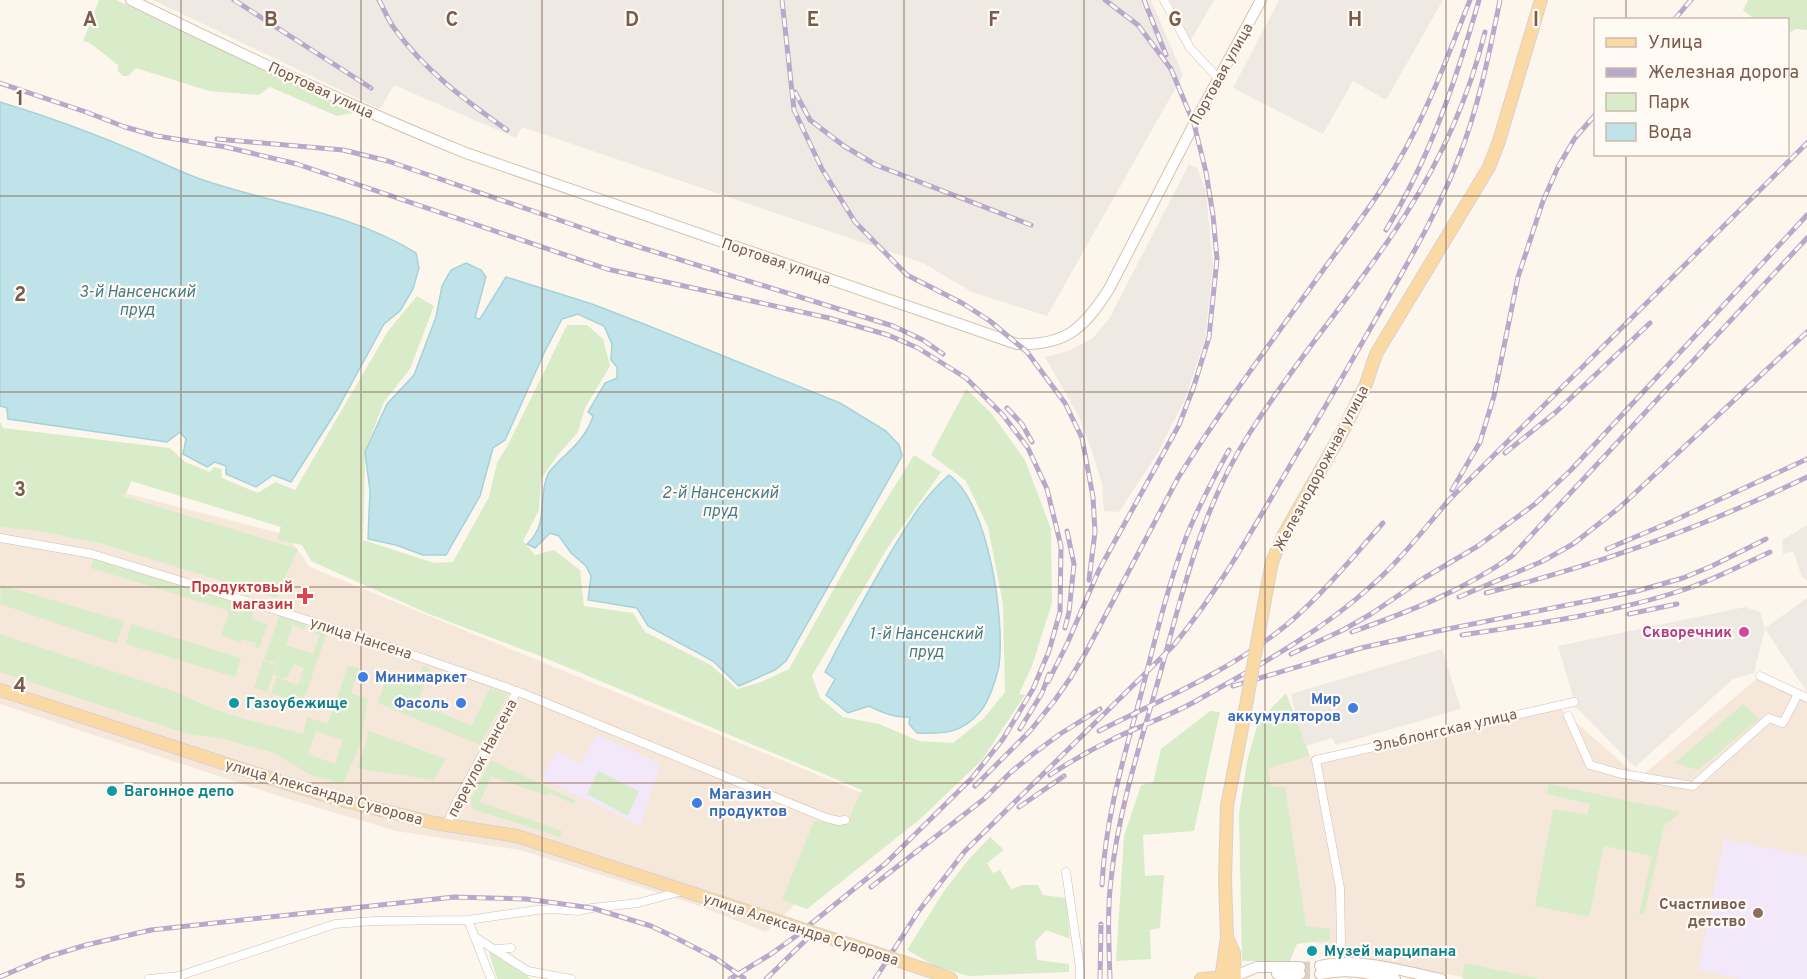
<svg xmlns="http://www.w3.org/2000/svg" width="1807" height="979" viewBox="0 0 1807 979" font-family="Overpass,sans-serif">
<rect width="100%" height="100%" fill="#fdf6ec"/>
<path fill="#f5e8da" d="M105,488L287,535L310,567L879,800L821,880L766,932L688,902L520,850L396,831L282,797L0,704V489Z
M1760,676L1807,698V979H1472L1364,958L1297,936L1262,766L1560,708L1639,778Z"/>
<path fill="#efe9e4" d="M153,0H1151L1183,75L1047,316L972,292L923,263L522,127L516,138L394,85L380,109Z
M1170,0H1214L1191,40Z
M1279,0H1443L1386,100L1353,81L1323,134L1233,88Z
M1189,164L1197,168L1206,191L1213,265L1205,339L1185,399L1157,454L1119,512L1104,511L1102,484L1092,451L1078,415L1045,357L1068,351L1092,339L1109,319Z
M1807,525V581L1802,577L1793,551L1783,554L1782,540Z
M1807,598V692L1765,629L1754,673L1733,679L1635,767L1576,707L1558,646L1745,607L1760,612L1765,628Z
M1442,649L1461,709L1336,745L1332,738L1303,747L1291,694Z"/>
<path fill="#f3e8fa" d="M597,734L660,764L640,826L542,778L556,751L580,764Z
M1724,839L1807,856V979H1741L1698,970Z"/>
<path fill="#d8ecc9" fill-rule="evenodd" d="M99,0H116L353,113L337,116L270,87L259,95L209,91L136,68L128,76H123L118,71V65L90,43L83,41Z
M1748,0H1807V30L1796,29L1788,33V20L1754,19L1743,10Z
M417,296L434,306L410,369L384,402L365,452L363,540L434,563L453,562L489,497L497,463L509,443L567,325H587L603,339L610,366L585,408L578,432L557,456L541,479L539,510L523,541L535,555L554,550L580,570L584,606L633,613L645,632L711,665L737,689L761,682L789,669L859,544L914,455L941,472L888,547L812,676L820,698L843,717L879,724L919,741L953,743L984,718L1005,692L1003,604L988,527L966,481L931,455L966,389L991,413L1025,460L1051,529L1052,603L1032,666L1019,694L1025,695L982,760L919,820L807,909L782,900L814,821L849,824L852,811L862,790L540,656L429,614L311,561L302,545L277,540L281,527L131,481L126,494L119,495L298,549L276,598L103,544L38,531L0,527V421L3,428L170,448L185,462L210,472L214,467L221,469L222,478L258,493L275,482L295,490L388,331Z
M94,558L254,606L252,619L268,624L259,649L255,647L256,643L242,639L241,642L221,636L229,614L227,610L91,568Z
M1,585L124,621L117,644L0,604Z
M280,613L307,622L305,630L293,625L286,645L313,654L320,635L310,631L312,624L328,629L310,682L300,679L304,668L294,664L286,679L274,675L277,664L264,660Z
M131,624L241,658L235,677L126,644Z
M0,634L173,691L216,710L244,719L303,734L307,717L328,724L348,665L359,668L351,693L368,699L360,745L343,784L311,775L274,753L220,738L188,734L0,672ZM316,731L343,740L335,764L308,754Z
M263,661L276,665L267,692L254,688Z
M423,666L430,669L417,704L472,725L490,688L508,694L480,745L378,703L386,678L414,687Z
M277,677L297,685L300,680L310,683L302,703L271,694Z
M1286,693L1310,756L1268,768L1271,787H1285L1306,926L1330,929V940L1297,944L1290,961H1242L1239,814L1247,762L1258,722Z
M1743,704L1759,719L1698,770L1675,763Z
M1210,711L1220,712L1194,831L1143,835L1145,876L1164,875L1160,928L1150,930L1151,959L1116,961L1124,836L1141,785L1153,783L1161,749Z
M369,731L446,759L434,780L357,768L363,753Z
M491,760L576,801L573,804L548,792L547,796L491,776L480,802L562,831L560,837L475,810L472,807L471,798Z
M598,771L639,791L628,816L587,794Z
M1549,784L1681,812L1664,826L1644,915L1639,914L1652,856L1604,846L1589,917L1535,906L1553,809L1587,815L1590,804L1547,794Z
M990,837L1004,850L987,863L993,873L1000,870L1011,889L1023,885H1038L1043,895L1066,898L1070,939L1046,930L1035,942L1037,960L1069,964V972L969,976L937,967L907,950L944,891L969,859Z
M491,951L531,979H497L489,952Z
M1465,963L1540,979H1464L1462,978Z"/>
<path fill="#bfe3e8" stroke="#a5d3da" stroke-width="1.5" d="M0,102C46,116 93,133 137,152C158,161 179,171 200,179C272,204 351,212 416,253L419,268L413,289L400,311L384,324L337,410L291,482L273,475L256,487L226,474V466L215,462L207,467L183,454L186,439L180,432L167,442L8,419L7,408L0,406Z
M466,263L481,270L486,277L475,318L480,319L506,277L592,304L644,324L840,403L886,431L899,445L902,456L786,661L775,670L739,686L713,661L648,626L637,608L588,600L591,576L586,566L571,553L559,536L550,533L535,548L527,544C550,523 537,498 548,474C551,469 556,465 560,460C574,448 588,434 593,416L588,412L605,383L617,378V367L611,360L612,344L604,326L578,314L562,319L545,351L505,440L493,448L480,496L446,555H423L396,545L368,539L370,491L365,452L387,404L414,375L436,317L442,286L451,270Z
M949,475C989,503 1005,620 999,666C996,680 989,701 980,712C961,734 943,734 917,733L909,724L910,717C895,718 883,713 869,706L848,713L826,695L835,679L825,672C845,633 866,595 888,557C905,528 923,497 949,475Z"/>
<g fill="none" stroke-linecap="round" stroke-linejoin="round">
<path stroke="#dcd0c4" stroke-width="10" stroke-dasharray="10 5" stroke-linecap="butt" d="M1300,967L1320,966
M1300,974H1320"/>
<g stroke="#d1beb0" stroke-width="9">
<path id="minor" d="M1164,0L1190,48L1219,79
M0,538L92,554L279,611L390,647L519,692L826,818L839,821L845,820
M1760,676L1807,698
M1568,716L1590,765L1618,773L1693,786L1769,718L1783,723L1798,694
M447,825L455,805L517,691
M1066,872L1080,968V979
M468,920L491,979
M475,937L528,971L571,979
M496,949L511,948
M1340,962L1341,942L1340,888L1316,760L1574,702
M149,979L179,976L335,924L374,921L468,920L537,910L554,909L577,911L592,908L638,903L683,891"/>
</g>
<g stroke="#d6c0b0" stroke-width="12">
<path id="secondary" d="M131,0C241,54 352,107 466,153L1017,344C1066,346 1084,328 1109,289L1194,124L1261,0
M1320,966C1360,957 1401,971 1441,979
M1277,974H1300
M1320,974C1348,968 1367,973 1395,979
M1235,976L1257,967H1300"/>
</g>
<g stroke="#dad1cd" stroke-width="14">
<path id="primary" d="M1267,588L1272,562L1283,536L1345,427L1366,384L1376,354L1489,167L1499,141L1541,0
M0,690L266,777L341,800L434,823L517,836L756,914
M1227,937L1234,953L1235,979
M933,972L951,979
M1201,979L1227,977
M1221,979L1227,937L1225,880L1227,806L1242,728"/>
</g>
<use href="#minor" stroke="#fff" stroke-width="8"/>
<use href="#secondary" stroke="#fff" stroke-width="10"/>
<use href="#primary" stroke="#fbd9a5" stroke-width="12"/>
<g stroke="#b9a8c9" stroke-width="5">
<path id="rail" d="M234,0L371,88
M379,0C384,9 388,20 394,28C425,71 465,100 507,130
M782,0L794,110L822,169L855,222L907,275L962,303L990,321L1027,352L1065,403L1082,438L1093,497L1095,532L1089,580
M1144,0L1166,55
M1674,20L1691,0
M0,83L86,112L125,127L157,136L226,147L297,164L607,269L829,318L888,335L918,348L966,378L1003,415L1028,448L1047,489L1061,546L1060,612L1049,651L1033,689L1003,739L972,778L886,863L796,936L771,954L730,979
M795,92L810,120L844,146L876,165L1031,225
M217,139L343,150L388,161L620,241L893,326L923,340L943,354
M1386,230C1430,158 1456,80 1479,0
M1007,408L1022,424L1032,442
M1505,453L1556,412L1650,323
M1452,490L1480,442L1494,396L1518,277L1543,201L1558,167L1575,138L1596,114
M1607,549L1673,521L1807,459
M1486,593C1597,565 1704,527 1807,477
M1459,597L1543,561L1573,544L1619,508L1807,332
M1629,614L1677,604
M1065,628L1069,612L1074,564L1067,531
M1352,632C1410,611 1461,592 1512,556L1807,238
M1462,635C1537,624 1614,613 1686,589C1715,579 1742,565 1770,552
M1291,654L1343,630L1371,614L1424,578L1478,546L1535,504L1571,470L1807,215
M1048,682L1067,644L1099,570L1179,425L1194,386L1209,337L1217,259L1213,215L1206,172L1194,124L1171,69L1138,25L1105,0
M1233,686L1361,648L1433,632L1637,591L1683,578L1712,566L1766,539
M1020,729L1042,693L1049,674
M1099,731C1158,701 1221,675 1275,634C1316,603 1349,561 1383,523
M1050,775C1071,761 1094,748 1117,737C1143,725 1171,715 1196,701C1256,667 1318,634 1370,587C1399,562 1424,529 1449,500L1807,143
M975,786L1030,731L1055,700L1071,677L1085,654L1178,478C1222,408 1272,341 1321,273C1347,237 1376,201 1398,162C1428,111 1448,55 1470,0
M1019,807L1064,776
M1102,885C1105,820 1123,760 1140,698C1154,645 1166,591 1185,540C1197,509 1213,479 1229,450
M871,887L984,799L1011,772L1033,754L1060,734L1100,709
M0,977L47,957L86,945L151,930L454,897L526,899L592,908L651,926L672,936L715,958L744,978
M766,979L816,930
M875,979L918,912L965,851L1173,646C1222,587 1259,518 1298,452C1328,403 1356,353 1385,303C1411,257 1438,211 1457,162C1478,110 1489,55 1500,0
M1100,979L1101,924
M1110,979C1109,946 1107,912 1111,880C1118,809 1143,736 1162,667C1184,586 1203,506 1249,434C1296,359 1356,292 1404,217C1440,161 1469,97 1485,32"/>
</g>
<use href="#rail" stroke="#fffaf3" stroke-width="3" stroke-dasharray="9" stroke-linecap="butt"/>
<g stroke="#dad1cd" stroke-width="14" stroke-linecap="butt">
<path id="primary-bridge" d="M1242,728L1267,588
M756,914L933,972"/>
</g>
<use href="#primary-bridge" stroke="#fbd9a5" stroke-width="12"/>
</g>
<path fill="none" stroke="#7a5c4d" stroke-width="1.5" stroke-opacity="0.55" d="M181,0V979M361,0V979M542,0V979M723,0V979M904,0V979M1084,0V979M1265,0V979M1446,0V979M1626,0V20M1626,154V979M0,196H1807M0,392H1807M0,587H1807M0,783H1807"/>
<path fill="#e0444e" stroke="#fffaf3" stroke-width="2" d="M302 587h6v6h6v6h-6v6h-6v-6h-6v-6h6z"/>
<circle fill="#d1479c" stroke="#fffaf3" stroke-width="2" cx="1744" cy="632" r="6"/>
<g fill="#3f7fe0" stroke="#fffaf3" stroke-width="2">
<circle cx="363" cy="677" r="6"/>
<circle cx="461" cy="703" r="6"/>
<circle cx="1353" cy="708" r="6"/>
<circle cx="697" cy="803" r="6"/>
</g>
<g fill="#0f9aa8" stroke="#fffaf3" stroke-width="2">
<circle cx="234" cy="703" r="6"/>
<circle cx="112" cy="791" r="6"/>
<circle cx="1312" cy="951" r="6"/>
</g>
<circle fill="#8d6e63" stroke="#fffaf3" stroke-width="2" cx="1758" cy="913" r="6"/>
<g text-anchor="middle" stroke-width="4.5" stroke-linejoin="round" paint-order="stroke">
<g font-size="15" fill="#7a5c4d" stroke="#fffaf3">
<text transform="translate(1221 74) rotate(-61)" y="5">Портовая улица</text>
<text transform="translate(321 90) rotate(25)" y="5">Портовая улица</text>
<text transform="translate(776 261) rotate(19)" y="5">Портовая улица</text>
<text transform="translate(1321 468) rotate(-62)" y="5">Железнодорожная улица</text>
<text transform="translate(361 638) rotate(18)" y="5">улица Нансена</text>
<text transform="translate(1445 730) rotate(-13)" y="5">Эльблонгская улица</text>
<text transform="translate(482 758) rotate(-62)" y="5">переулок Нансена</text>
<text transform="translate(324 792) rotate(16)" y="5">улица Александра Суворова</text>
<text transform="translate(801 929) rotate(18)" y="5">улица Александра Суворова</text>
</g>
<g font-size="15" font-weight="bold" fill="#be3a42" stroke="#fffaf3" text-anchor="end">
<text x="293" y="592">Продуктовый<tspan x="293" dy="17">магазин</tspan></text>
</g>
<g font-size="15" font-weight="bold" fill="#b23c85" stroke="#fffaf3" text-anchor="end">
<text x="1732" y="637">Скворечник</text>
</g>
<g font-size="15" font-weight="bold" fill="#366cbe" stroke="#fffaf3" text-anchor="start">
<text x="375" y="682">Минимаркет</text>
<text x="1341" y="704" text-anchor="end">Мир<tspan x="1341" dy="17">аккумуляторов</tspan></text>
<text x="449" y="708" text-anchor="end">Фасоль</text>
<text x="709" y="799">Магазин<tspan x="709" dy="17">продуктов</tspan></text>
</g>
<g font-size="15" font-weight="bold" fill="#0d838f" stroke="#fffaf3" text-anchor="start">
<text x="246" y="708">Газоубежище</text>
<text x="124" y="796">Вагонное депо</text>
<text x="1324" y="956">Музей марципана</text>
</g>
<g font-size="15" font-weight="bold" fill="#785e54" stroke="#fffaf3" text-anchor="end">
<text x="1746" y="909">Счастливое<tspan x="1746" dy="17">детство</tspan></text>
</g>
<g font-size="16" font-style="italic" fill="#437c86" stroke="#fffaf3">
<text x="137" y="297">3-й Нансенский<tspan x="137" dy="18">пруд</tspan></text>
<text x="720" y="498">2-й Нансенский<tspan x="720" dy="18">пруд</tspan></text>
<text x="926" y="639">1-й Нансенский<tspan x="926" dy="18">пруд</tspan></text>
</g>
</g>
<g font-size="20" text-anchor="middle" font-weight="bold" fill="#7a5c4d" stroke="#fffaf3" stroke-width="4.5" stroke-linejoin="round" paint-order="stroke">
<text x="90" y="26">A</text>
<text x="271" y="26">B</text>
<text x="452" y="26">C</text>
<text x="632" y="26">D</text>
<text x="813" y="26">E</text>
<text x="994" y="26">F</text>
<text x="1175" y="26">G</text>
<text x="1355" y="26">H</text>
<text x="1536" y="26">I</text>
<text x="20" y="105">1</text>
<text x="20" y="301">2</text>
<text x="20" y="496">3</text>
<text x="20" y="692">4</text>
<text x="20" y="888">5</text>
</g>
<rect x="1594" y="18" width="195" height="138" fill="#fffaf3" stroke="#cabbb1" stroke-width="1.5"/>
<rect x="1606" y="38" width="30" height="9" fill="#fbd9a5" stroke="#cabbb1" stroke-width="1.5"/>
<text x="1648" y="48" font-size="18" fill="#7a5c4d">Улица</text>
<rect x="1606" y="68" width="30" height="9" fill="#b9a8c9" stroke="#cabbb1" stroke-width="1.5"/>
<text x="1648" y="78" font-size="18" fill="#7a5c4d">Железная дорога</text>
<rect x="1606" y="93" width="30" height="18" fill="#d8ecc9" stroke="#cabbb1" stroke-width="1.5"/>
<text x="1648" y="108" font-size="18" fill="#7a5c4d">Парк</text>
<rect x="1606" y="123" width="30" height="18" fill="#bfe3e8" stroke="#cabbb1" stroke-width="1.5"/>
<text x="1648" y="138" font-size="18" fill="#7a5c4d">Вода</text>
</svg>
